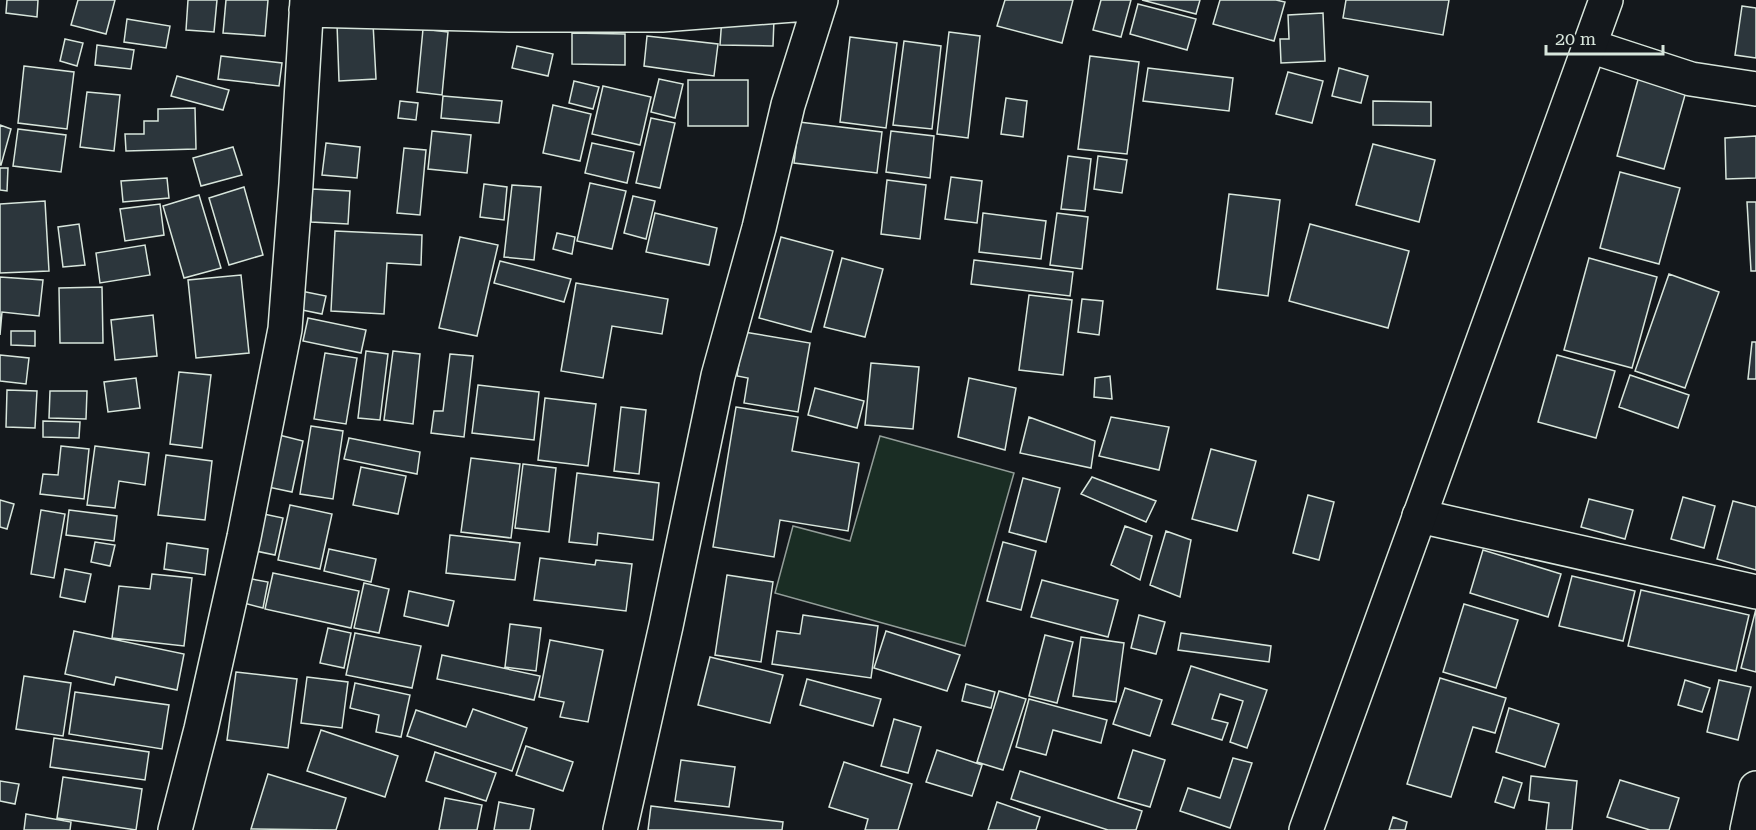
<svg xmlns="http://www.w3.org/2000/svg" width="1756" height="830" viewBox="0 0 1756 830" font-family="'Roboto Serif',serif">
<rect width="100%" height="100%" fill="#14181c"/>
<path fill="#1a2d24" stroke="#939e99" stroke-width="1.5" d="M880,436L1014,473L965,646L775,593L793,526L850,541Z"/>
<path fill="#2c363c" stroke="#d8e6dc" stroke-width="1.5" d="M7,0H38L37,17L6,13Z
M78,0H115L106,34L71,25Z
M188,0H217L214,32L186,30Z
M226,0H268L265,36L223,33Z
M1005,0H1073L1062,43L997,26Z
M1101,0H1131L1121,37L1093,30Z
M1142,0H1200L1196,14Z
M1220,0H1276L1285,2L1274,41L1213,24Z
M1346,0H1449L1443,35L1343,18Z
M1138,4L1196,19L1187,50L1130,34Z
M1742,6L1756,8V58L1735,55Z
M1323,13L1325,61L1281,63L1280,39H1289L1288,15Z
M722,17L774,19L773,46L720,45Z
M127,19L170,26L166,48L124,42Z
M373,23L376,79L339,81L337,24Z
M423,29L448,32L442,95L417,92Z
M949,32L980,36L968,138L937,134Z
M572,33L625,34V65L572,64Z
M647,36L718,44L714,76L644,66Z
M850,37L897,43L886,128L840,122Z
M65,39L83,43L77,66L60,61Z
M904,41L941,46L932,129L893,125Z
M97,45L134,50L131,69L95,65Z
M517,46L553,54L548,76L512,68Z
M221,56L282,63L279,86L218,79Z
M1090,56L1139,62L1127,154L1078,149Z
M24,66L74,72L67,129L18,123Z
M1148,68L1233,78L1229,111L1143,101Z
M1339,68L1368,76L1361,103L1332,96Z
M1288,72L1323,81L1312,123L1276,114Z
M177,76L229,90L223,110L171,96Z
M1639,76L1687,88L1664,169L1617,156Z
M659,79L683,84L675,118L651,112Z
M688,80H748V126H688Z
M574,81L599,87L593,109L569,103Z
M603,86L651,97L640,145L592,134Z
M87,92L120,95L114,151L80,147Z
M443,96L502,101L499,123L441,118Z
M1006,98L1027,101L1023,137L1001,134Z
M400,101L418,103L416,120L398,118Z
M1373,101L1431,102V126L1373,125Z
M553,105L591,114L580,161L543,153Z
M195,108L196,149L126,151L125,134H144V121H158V109Z
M651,118L675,123L660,188L636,183Z
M799,122L882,132L877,173L794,163Z
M0,125L11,129L1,165H0Z
M18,129L66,135L61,172L13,166Z
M432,131L471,135L467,173L428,169Z
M891,131L934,136L930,178L886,172Z
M1756,136V178L1726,179L1725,138Z
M326,143L360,147L357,178L322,175Z
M592,143L634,152L627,183L585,173Z
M1373,144L1435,160L1419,222L1356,205Z
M233,147L242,175L201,186L193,158Z
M404,148L426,150L420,215L397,213Z
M1068,156L1091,159L1085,211L1061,209Z
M1098,156L1127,160L1122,193L1094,189Z
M0,168H8L7,191L0,190Z
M1620,172L1680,188L1659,264L1600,248Z
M951,177L982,181L977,223L945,219Z
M167,178L169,198L123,202L121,181Z
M887,180L926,185L920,239L881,234Z
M590,183L626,191L612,249L577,241Z
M484,184L507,187L504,220L480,217Z
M512,185L541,187L534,260L504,257Z
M244,187L263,255L229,265L209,198Z
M312,189L350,191L348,224L311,222Z
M1229,194L1280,200L1268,296L1217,289Z
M199,195L221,268L184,278L163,206Z
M633,196L655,201L646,239L624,233Z
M45,201L49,271L0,273V204Z
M1747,202H1756V271H1751Z
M160,204L164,235L125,241L120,209Z
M655,213L717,228L709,265L646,252Z
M983,213L1046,221L1041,259L979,252Z
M1057,213L1088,217L1082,269L1050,265Z
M79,224L85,265L63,267L58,227Z
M1310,224L1409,251L1388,328L1289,301Z
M335,231L422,235L421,265L387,263L384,314L331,311Z
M557,233L575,237L572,254L553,249Z
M460,237L498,245L477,336L439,328Z
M781,237L833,251L811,332L759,318Z
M145,245L150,275L100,283L96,253Z
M842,258L883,269L865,337L824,327Z
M1589,258L1657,277L1632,368L1564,350Z
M974,260L1073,272L1070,296L971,284Z
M500,261L571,279L564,302L494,283Z
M1669,274L1719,292L1685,388L1635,371Z
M241,275L249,353L196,358L188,280Z
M0,277L43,280L39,316L2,312L0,335Z
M576,283L668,299L662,334L612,326L603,378L561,371Z
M102,287L103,343H60L59,288Z
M301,291L326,296L322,314L297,309Z
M1029,295L1072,300L1063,375L1019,370Z
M1082,299L1103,301L1099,335L1078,332Z
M153,315L157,356L115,360L111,320Z
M308,318L366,330L361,353L303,341Z
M11,331H35V346L11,345Z
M744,332L810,343L798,412L744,403L748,378L737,376Z
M1752,342H1756V379H1748Z
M366,351L388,354L380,420L358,418Z
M393,351L420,354L413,424L384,420Z
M325,353L357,358L346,424L314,419Z
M450,354L473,356L464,437L431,433L434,411H443Z
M0,355L29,358L26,384L0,381Z
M1557,355L1615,371L1596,438L1538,422Z
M871,363L919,367L913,429L865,425Z
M179,372L211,375L202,448L170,444Z
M1630,375L1689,395L1678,428L1619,407Z
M1110,376L1112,399L1094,397L1095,378Z
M136,378L140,408L108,412L104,382Z
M969,378L1016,388L1005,450L958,437Z
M478,385L539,392L534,440L472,433Z
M815,388L864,401L857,428L808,415Z
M7,390L37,391L35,428L6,427Z
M50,391H87L86,419L49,418Z
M545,398L596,404L588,466L538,460Z
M621,407L646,410L639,474L614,471Z
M736,407L798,417L792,451L859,463L848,531L780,520L774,557L713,547Z
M1029,417L1095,441L1091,468L1020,453Z
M1111,417L1169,427L1159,470L1099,456Z
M43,421L80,422L79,438L43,437Z
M311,426L343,431L333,499L300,494Z
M279,435L303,441L292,492L268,487Z
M349,438L420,452L417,474L344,459Z
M61,446L89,449L84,499L40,494L43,474L58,475Z
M95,446L149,453L145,485L119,481L115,508L87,505Z
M1211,449L1256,461L1237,531L1192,519Z
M166,455L212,461L205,520L158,515Z
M471,458L520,464L511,538L461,532Z
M523,464L556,468L549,532L515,528Z
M361,467L406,476L398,514L353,505Z
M577,473L659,483L653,540L598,533L597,545L569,542Z
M1092,477L1156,501L1146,522L1081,494Z
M1023,478L1060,488L1046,542L1009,532Z
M1308,495L1334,502L1319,560L1293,553Z
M1683,497L1715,506L1704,548L1671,539Z
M1589,499L1633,510L1625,539L1581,527Z
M0,500L14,504L7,529L0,527Z
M1733,501L1756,507V570L1717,559Z
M290,505L332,514L320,569L278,560Z
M41,510L65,514L54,578L31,574Z
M69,510L117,516L114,541L66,535Z
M259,513L283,518L275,555L251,550Z
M1125,526L1152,536L1140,580L1111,565Z
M1166,531L1191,540L1180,597L1150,585Z
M450,535L520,543L515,580L446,573Z
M95,542L115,545L110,566L91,562Z
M1003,542L1036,551L1021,610L987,601Z
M167,543L208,549L205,575L164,569Z
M329,549L376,559L371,582L324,571Z
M1483,550L1561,574L1548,617L1470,593Z
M540,558L595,565L596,560L632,564L626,611L534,600Z
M65,569L91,574L85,602L60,597Z
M273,573L359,591L351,628L265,609Z
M152,574L192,578L184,646L112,638L119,586L150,589Z
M727,575L773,582L761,662L715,655Z
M1572,576L1635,591L1623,641L1559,626Z
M246,578L268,582L263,608L240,602Z
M1042,580L1118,600L1108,637L1031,617Z
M364,583L389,589L379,633L354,628Z
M1641,590L1749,615L1736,671L1628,646Z
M409,591L454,601L448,626L404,616Z
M1464,604L1518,620L1496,688L1443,672Z
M1756,609V672L1741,668Z
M803,615L878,626L871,678L772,664L777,631L800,634Z
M1139,615L1165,622L1156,654L1131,648Z
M510,624L541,628L536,671L505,667Z
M328,628L351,633L344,668L320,663Z
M74,631L184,654L177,690L116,677L114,685L65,674Z
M886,631L960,655L947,691L874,668Z
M355,633L421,646L412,688L346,675Z
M1181,633L1271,646L1269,662L1178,650Z
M1045,635L1073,642L1057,703L1029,696Z
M1081,637L1124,643L1116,702L1073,696Z
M550,640L603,650L588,722L560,717L564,702L539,697Z
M442,655L540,676L534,700L437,679Z
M710,657L783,675L770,723L698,705Z
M1191,666L1267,690L1247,748L1230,742L1243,701L1220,694L1212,719L1228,723L1222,740L1172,724Z
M236,672L297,679L288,748L227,740Z
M24,676L71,683L63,736L16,729Z
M307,677L348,682L342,728L301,723Z
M1440,678L1506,698L1495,733L1473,727L1451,797L1407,784Z
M807,679L881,699L873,726L800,705Z
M1685,680L1710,688L1702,712L1678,705Z
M1719,680L1751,687L1738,740L1707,732Z
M355,683L410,695L401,737L376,732L379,715L350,708Z
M966,684L995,692L991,708L962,701Z
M1125,688L1162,700L1150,736L1113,724Z
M999,691L1026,699L1003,770L977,762Z
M75,692L169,705L162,749L69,734Z
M1029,699L1107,720L1101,743L1053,730L1046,755L1016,747Z
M1509,708L1559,724L1545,767L1496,752Z
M473,709L527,728L512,771L407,736L416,710L466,727Z
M894,719L921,727L908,773L881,766Z
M321,730L398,756L385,797L307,771Z
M54,738L149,752L145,780L50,767Z
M526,746L573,762L563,791L516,775Z
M937,750L982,765L972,796L926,782Z
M1133,750L1165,760L1150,807L1118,798Z
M435,752L496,773L486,801L426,781Z
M1233,758L1252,763L1230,828L1180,811L1188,788L1220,798Z
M681,760L735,767L729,807L675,801Z
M844,762L912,784L898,830H865L868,819L829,807Z
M1020,771L1142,811L1136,830H1108L1011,799Z
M268,774L346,798L336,830L251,829Z
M1531,776L1577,781L1572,830H1546L1549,803L1529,800Z
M63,777L142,789L136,830L57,818Z
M1503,777L1522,783L1514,808L1495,802Z
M1620,780L1679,798L1669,830H1650L1607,817Z
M0,781L19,784L15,804L0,801Z
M445,798L482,805L477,830H439Z
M499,802L534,809L530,830H494Z
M997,802L1040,817L1036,830H988Z
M651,806L783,822L782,830H648Z
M26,814L71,822L70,830H24Z
M1393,817L1407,822L1405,830H1389Z"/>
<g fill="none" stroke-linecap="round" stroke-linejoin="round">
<g stroke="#d8e6dc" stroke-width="36">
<path id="street" d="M306,10L509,15H662L820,3
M1590,46L1691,79L1756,89
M1419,516L1756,592
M175,830L201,729L244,537L285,329L296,184L307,0
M620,830L666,626L718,376L759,228L788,105L821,0
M1747,830L1756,788"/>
</g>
<g stroke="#d8e6dc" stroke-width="36">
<path id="highway" d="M1306,830L1606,0"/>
</g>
<use href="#street" stroke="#14181c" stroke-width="33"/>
<use href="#highway" stroke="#14181c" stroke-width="33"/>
</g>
<path d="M1546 45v9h117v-9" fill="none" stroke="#d8e6dc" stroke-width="3"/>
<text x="1555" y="45" font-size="18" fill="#d8e6dc" stroke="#14181c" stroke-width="4.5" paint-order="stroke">20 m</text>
</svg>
